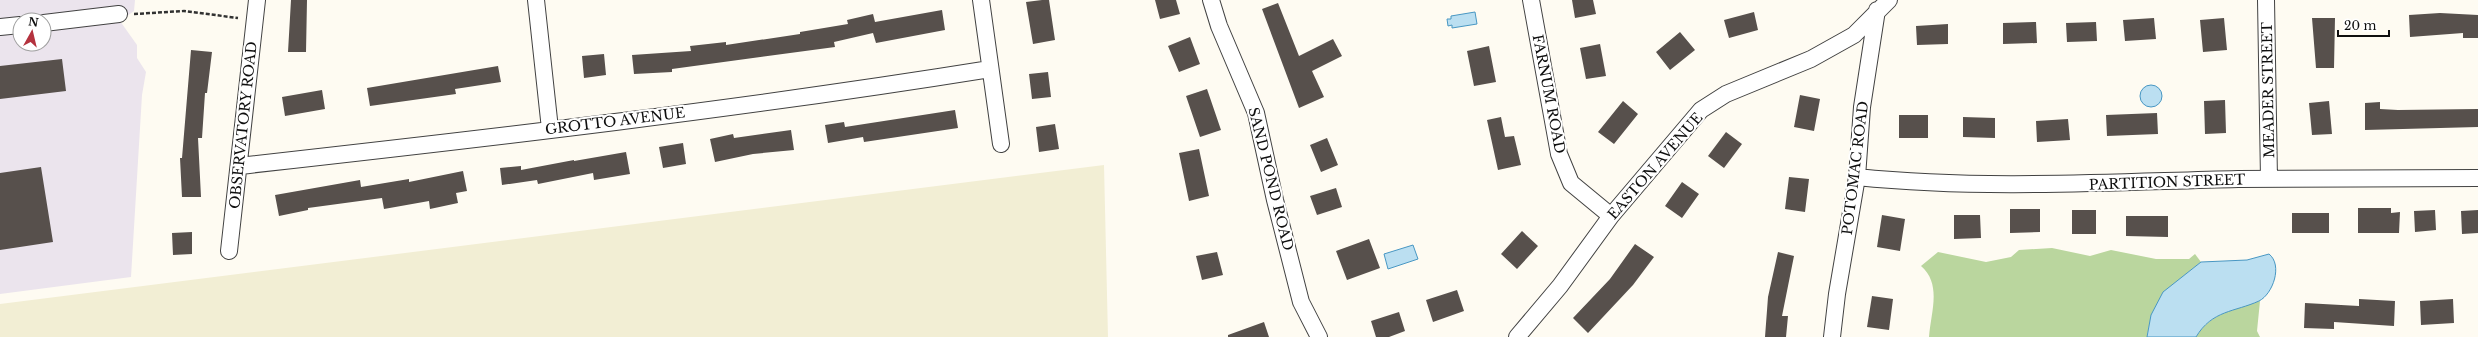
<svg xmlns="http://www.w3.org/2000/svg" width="2478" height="337" viewBox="0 0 2478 337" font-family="'Libre Baskerville',serif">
<rect width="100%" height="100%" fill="#fefbf2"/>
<path fill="#ebe4ed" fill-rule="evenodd" d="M0,0H135L134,11L120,21L137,45V58L146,72L142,95L131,277L0,294ZM20,20H44V44H20Z"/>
<path fill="#f2eed4" d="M1104,165L1108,337H0V304Z"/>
<path fill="#bad69e" d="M2052,248L2090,256L2111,250L2156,259H2189L2195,254L2201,262C2169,288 2154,294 2147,337H1929C1931,312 1942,284 1921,266L1938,252L1986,262L2011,257L2019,250Z
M2260,301L2257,331L2260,337H2196C2209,314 2236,308 2260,301Z"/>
<path fill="#bbdff1" stroke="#4897c3" d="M1475,12L1477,24L1452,28V25L1448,26L1447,19H1451V16Z
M2140 96a11 11 0 1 1 22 0a11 11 0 1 1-22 0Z
M1413,245L1418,259L1388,269L1384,254Z
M2269,254C2283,265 2273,294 2259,301C2235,312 2212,310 2196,337H2147L2151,315L2163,292L2201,262L2247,260Z"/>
<path fill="#57504c" d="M291,0H307L306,52H288Z
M1042,0H1049L1055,40L1033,44L1026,2Z
M1155,0H1176L1180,14L1160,19Z
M1572,0H1593L1596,14L1575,18Z
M1278,3L1299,56L1333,39L1342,56L1312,71L1324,97L1299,108L1262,9Z
M942,10L945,30L876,43L873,33L834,42L835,47L672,69V72L634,74L632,55L691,51L690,46L726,42V45L800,34V32L848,24L847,20L873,14L875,22Z
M1754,12L1758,30L1729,38L1724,20Z
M2440,13L2478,15V38H2463V33L2410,37L2409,15Z
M2154,18L2156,39L2125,41L2123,20Z
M2224,18L2227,50L2203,52L2200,20Z
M2312,18H2335L2334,68H2316Z
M2036,22L2037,43L2003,44V23Z
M2096,22L2097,41L2067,42L2066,23Z
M1948,24V44L1917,45L1916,26Z
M1680,32L1695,50L1670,70L1656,52Z
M1190,37L1200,64L1179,72L1168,46Z
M1600,44L1606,76L1586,79L1580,48Z
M1489,46L1496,82L1474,86L1467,51Z
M191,50L212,52L207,93H205L202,138H198L201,197H182L180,158H182Z
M604,54L606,75L584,78L582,56Z
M62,59L66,91L0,99V66Z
M498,66L501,82L455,89L456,94L370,106L367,88Z
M1048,72L1051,97L1032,99L1029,74Z
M1207,89L1221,130L1200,137L1186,96Z
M322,90L325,109L285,116L282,97Z
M1800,95L1820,99L1814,131L1794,127Z
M2225,100L2226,133L2205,134L2204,101Z
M1623,101L1638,114L1614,144L1598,132Z
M2329,101L2332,134L2312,135L2309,103Z
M2380,102V109L2398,110L2478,109V127L2365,130V103Z
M955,110L958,128L864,142L863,137L828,143L825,125L844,122L845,127Z
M2157,113L2158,134L2107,136L2106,115Z
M1899,115H1928V138H1899Z
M1501,117L1505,137L1514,136L1521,165L1498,170L1487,120Z
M1963,117L1995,118V138L1963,137Z
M2068,119L2070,140L2037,142L2036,121Z
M1055,124L1059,149L1039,152L1036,127Z
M791,130L794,150L753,154L715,162L710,139L733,134L734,138Z
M1726,132L1742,144L1724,168L1708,156Z
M1327,138L1338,165L1321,172L1310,145Z
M683,143L686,164L663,168L659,147Z
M1199,149L1209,196L1189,201L1179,153Z
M626,152L630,174L594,180L593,173L538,184L537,180L502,185L500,168L521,166V170L574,160V161Z
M41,167L53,242L0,250V173Z
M463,171L467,191L456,193L458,203L430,209L429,201L384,209L382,198L308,208V210L279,216L275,195L360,180L361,187L409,179V182Z
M1789,177L1809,179L1805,212L1785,209Z
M1682,182L1699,194L1682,218L1665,206Z
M1336,188L1342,207L1317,215L1310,196Z
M2358,208H2391V213L2400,212L2399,233H2358Z
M2010,209H2040V232L2010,233Z
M2072,210H2096V234H2072Z
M2435,210L2436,230L2415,232L2414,211Z
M2478,210V233L2462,234L2461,211Z
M2292,213H2329V233H2292Z
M1882,215L1905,219L1900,251L1877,247Z
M1954,215H1980L1981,238L1954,239Z
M2126,216H2168V237L2126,236Z
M1522,231L1538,246L1517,269L1501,254Z
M192,232V254L173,255L172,233Z
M1369,239L1380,268L1347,280L1336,251Z
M1635,244L1654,257L1633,285L1588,333L1573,318L1610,279Z
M1217,252L1223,275L1202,280L1196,256Z
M1778,252L1794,256L1782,316H1788L1786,337H1765L1768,297Z
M1457,290L1464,311L1433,322L1426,300Z
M1872,296L1893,299L1889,330L1867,327Z
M2359,299L2395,301L2394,326L2334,322V329L2304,328L2305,303L2359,306Z
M2453,299L2454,323L2421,325L2420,301Z
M1399,312L1405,331L1389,337H1376L1371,321Z
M1264,322L1269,337H1228V335Z"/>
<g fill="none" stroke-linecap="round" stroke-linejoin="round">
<g stroke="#424242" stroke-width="18">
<path id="street" d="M536,0L550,129
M981,0L1001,144
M1211,0L1219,26L1256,113L1275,200L1301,302L1319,337
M1531,0L1559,154L1571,183L1611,216
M2266,0L2269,179
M44,23L119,14
M0,27L20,25
M239,166C490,138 741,109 990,69
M1857,177C1983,190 2111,182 2238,179C2318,178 2398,179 2478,178
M229,251L257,0
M1517,337L1560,286L1611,216L1701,110L1726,94L1811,59L1854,35L1889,0
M1832,337L1837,294L1857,177L1862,107L1877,10"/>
</g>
<path stroke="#313131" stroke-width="2.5" stroke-dasharray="4 2" stroke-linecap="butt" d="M134,14L184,11L238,18"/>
<use href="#street" stroke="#fff" stroke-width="16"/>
</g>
<g text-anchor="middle" stroke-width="4" stroke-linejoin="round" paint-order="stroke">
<g font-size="14" fill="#0f0f0f" stroke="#fff">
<text transform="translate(2268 90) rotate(-91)" y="5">MEADER STREET</text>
<text transform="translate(1549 94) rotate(79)" y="5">FARNUM ROAD</text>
<text transform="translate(615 121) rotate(-7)" y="5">GROTTO AVENUE</text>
<text transform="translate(243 125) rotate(-84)" y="5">OBSERVATORY ROAD</text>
<text transform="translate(1655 166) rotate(-49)" y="5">EASTON AVENUE</text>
<text transform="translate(1855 168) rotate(-83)" y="5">POTOMAC ROAD</text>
<text transform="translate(1271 179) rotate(76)" y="5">SAND POND ROAD</text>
<text transform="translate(2167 182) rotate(-2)" y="5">PARTITION STREET</text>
</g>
</g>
<g transform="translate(32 32) rotate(8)"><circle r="19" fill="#ffffff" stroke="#9f9f9f"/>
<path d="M0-3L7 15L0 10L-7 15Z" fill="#b4323e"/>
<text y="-6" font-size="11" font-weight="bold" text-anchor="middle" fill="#0f0f0f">N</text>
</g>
<path d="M2338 30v6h51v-6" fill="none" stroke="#0f0f0f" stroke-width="2"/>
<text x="2344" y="30" font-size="12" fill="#0f0f0f" stroke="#ffffff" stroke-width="3" paint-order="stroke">20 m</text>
</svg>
